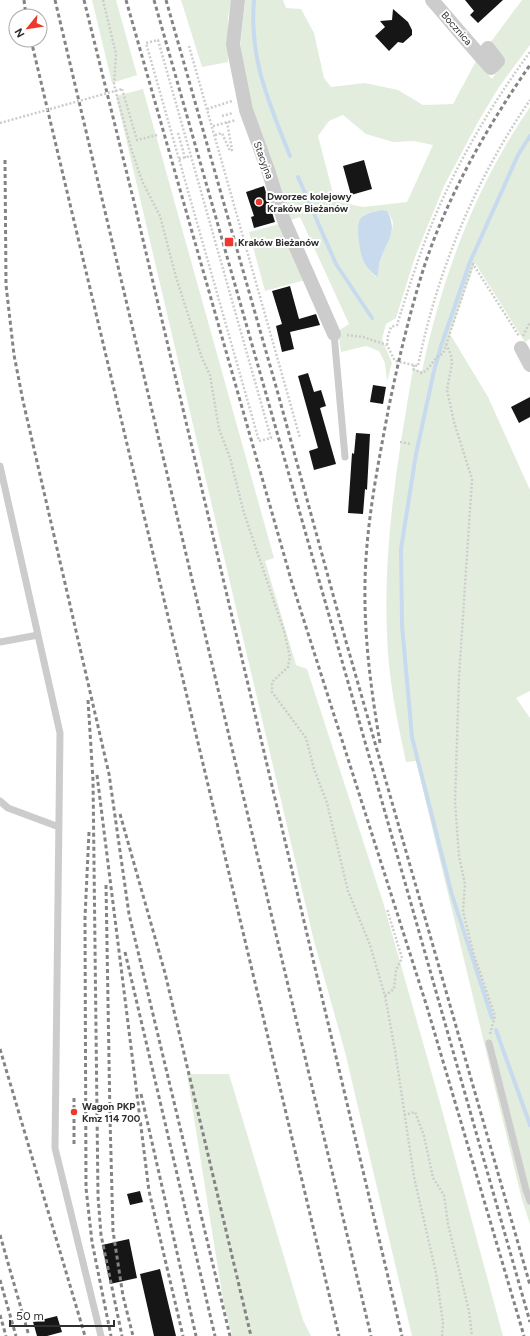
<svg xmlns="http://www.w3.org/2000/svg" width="530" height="1336" viewBox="0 0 530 1336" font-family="Figtree,sans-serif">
<rect width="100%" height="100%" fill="#fff"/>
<path fill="#e3eddd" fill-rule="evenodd" d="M92,0H116L137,75L112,83Z
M181,0H232L228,17V62L202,67Z
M245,0H283L286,8L301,9L314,33L324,78L331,87L365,83L398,90L423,105L453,104L476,61L492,79L503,62L490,43L522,0H530V45L499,87L478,122L444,186L415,257L396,318L386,324L382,339L392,363L387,381L385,363L379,351L366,346L341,352L338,331L349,324L300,217L291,220L249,102L240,49ZM343,115L366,134L393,142L414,141L433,145L407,202L363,207L335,201L318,136L329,121ZM381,210L389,214L393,222L392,231L380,260L376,277C357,259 360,239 364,215Z
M143,89L274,558L265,561L296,665L307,669L383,902L439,1099L503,1336H412L345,1052L314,941L116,96Z
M530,107V339L525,342L475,263L450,334L488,397L530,490V691L516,698L530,718V1224L522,1200L416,761L406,762C397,720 388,677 387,634C383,545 398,457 413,369L422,371C442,277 475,187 530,107Z
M279,224L305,280L265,291L249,232Z
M187,1074H229L303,1320L311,1336H232L223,1300Z"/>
<path fill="#c8daed" d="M381,210L387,211C398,231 388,239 381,258C378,265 379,271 377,277C371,272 366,267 363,260C360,252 355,224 361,218C366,213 374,212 381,210Z"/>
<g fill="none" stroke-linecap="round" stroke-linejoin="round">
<path stroke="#c8daed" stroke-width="4" d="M254,0C249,60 269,102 290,156
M298,177L336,264L372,318
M492,1018L452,895L412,737L402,625L401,549L416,454L434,371L441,346L470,262L518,155L530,136
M496,1030L530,1125"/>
</g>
<path fill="#161616" d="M465,0H503L478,23L470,15L474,11Z
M393,9L408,22L412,30V35L403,43L398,42L389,51L375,36L385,27L380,21L392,20Z
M364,160L372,189L351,195L343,166Z
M264,186L275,222L254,228L251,217L254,216L246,192Z
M290,286L299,319L316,314L320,325L290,332L294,349L282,352L276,326L282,324L272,291Z
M308,373L314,392L321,390L326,406L320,408L336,464L314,470L309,451L318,448L298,376Z
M373,385L386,387L383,404L370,402Z
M530,397V417L519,423L511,407Z
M356,433L370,434L367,490L365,489L363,514L348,513L352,453L354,454Z
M140,1191L143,1202L130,1205L127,1194Z
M129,1239L137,1278L110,1284L102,1245Z
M160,1269L176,1336H154L140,1274Z
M57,1316L62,1332L47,1336H37L33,1322Z"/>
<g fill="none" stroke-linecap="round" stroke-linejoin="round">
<path stroke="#ccc" stroke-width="2.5" stroke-dasharray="2 2" stroke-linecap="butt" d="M103,0L116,54L114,85L131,148L142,181L160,216L176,277L202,358L210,375L219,429L230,458L244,513L284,631L290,657L288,667L272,682V692L306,738L314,769L327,803L348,891L370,945L385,996L395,1050L414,1177L436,1273L443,1323L442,1336
M158,40L271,438L259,441L146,43Z
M189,46L300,438
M122,89L137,140L157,135
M207,109L232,101
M222,116L233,113
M213,126L236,120
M178,133L185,158
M215,135L222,133L230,151L232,150L227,122
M179,159L191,156
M347,335L363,337L387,345L395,361L418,366C437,271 475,180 530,100
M523,336L530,322
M446,344L451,355L452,363L447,390L454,422L472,479L459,677L455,802L459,856L465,884L463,911L473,952L495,1016L490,1034
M387,345L388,336L391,327L397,325C408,290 419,255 433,221C458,161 491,105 530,52
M414,365L413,369L422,373C431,369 433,357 443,354L473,264L519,336
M400,442L411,444
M385,996L394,989L396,970L402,958L387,909
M404,1115L415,1112L424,1136L433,1178L444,1195L448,1224L469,1311L472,1336"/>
<path stroke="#ccc" stroke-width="7" d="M334,334L345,457
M0,466L60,733L55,1148L101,1336
M0,642L38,635
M0,801L8,808L59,827
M489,1043L526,1190L530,1201"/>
<path stroke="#ccc" stroke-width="14" d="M238,0L233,45L246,110L269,173L283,218L334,334
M432,0C452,23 471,46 491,68L498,61L488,48L481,57
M521,348L530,365"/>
<path stroke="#848484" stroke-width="3" stroke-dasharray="4 3" stroke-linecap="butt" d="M24,0L26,16
M55,0L371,1336
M84,0L135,206L402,1336
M126,0L292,583L427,1007L524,1336
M154,0L530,1322
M166,0L277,390L343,631L530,1285
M31,40L339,1336
M5,160L6,285L14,355L23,401L109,774L129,914L230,1336
M88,700L93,780L98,1196L101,1235L122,1336
M380,743C371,690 364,637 365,583C366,523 378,465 389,406C399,358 410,311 425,264C449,193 487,127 530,65
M97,775L149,1191L183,1336
M120,814L165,973L251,1336
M89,832L85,917L86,1188L92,1242L111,1336
M106,885L110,1118L113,1231L123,1296L133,1336
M125,952L215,1336
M0,1049L85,1336
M141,1094L196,1336
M74,1144V1098
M0,1235L29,1336
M0,1280L16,1336
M0,1315L6,1336"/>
<path stroke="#ccc" stroke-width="2.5" stroke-dasharray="2 2" stroke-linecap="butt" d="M0,123L122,89"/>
</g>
<g fill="#ec392c" stroke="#fff" stroke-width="1.5">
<circle cx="259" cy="202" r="4"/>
<rect x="224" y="237" width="10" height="10" rx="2"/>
<circle cx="74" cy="1112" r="4"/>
</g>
<g text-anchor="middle" stroke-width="4" stroke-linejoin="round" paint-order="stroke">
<g font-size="10" fill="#2f2f2f" stroke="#fff">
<text transform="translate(457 28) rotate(49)" y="4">Bocznica</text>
<text transform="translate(264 160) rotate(70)" y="4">Stacyjna</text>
</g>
<g font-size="10" font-weight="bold" fill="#2f2f2f" stroke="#fff" text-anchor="start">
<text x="267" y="200">Dworzec kolejowy<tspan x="267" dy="12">Kraków Bieżanów</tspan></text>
<text x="238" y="246">Kraków Bieżanów</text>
<text x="82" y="1110">Wagon PKP<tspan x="82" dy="12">Kmz 114 700</tspan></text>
</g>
</g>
<g transform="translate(28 28) rotate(240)"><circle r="19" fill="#ffffff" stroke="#acacac"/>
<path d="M0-3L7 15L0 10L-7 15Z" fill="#ec392c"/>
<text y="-6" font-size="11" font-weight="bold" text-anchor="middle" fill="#2f2f2f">N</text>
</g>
<path d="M10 1320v6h104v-6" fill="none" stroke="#2f2f2f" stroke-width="2"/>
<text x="16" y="1320" font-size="12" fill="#2f2f2f" stroke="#ffffff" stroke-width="3" paint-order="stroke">50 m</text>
</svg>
